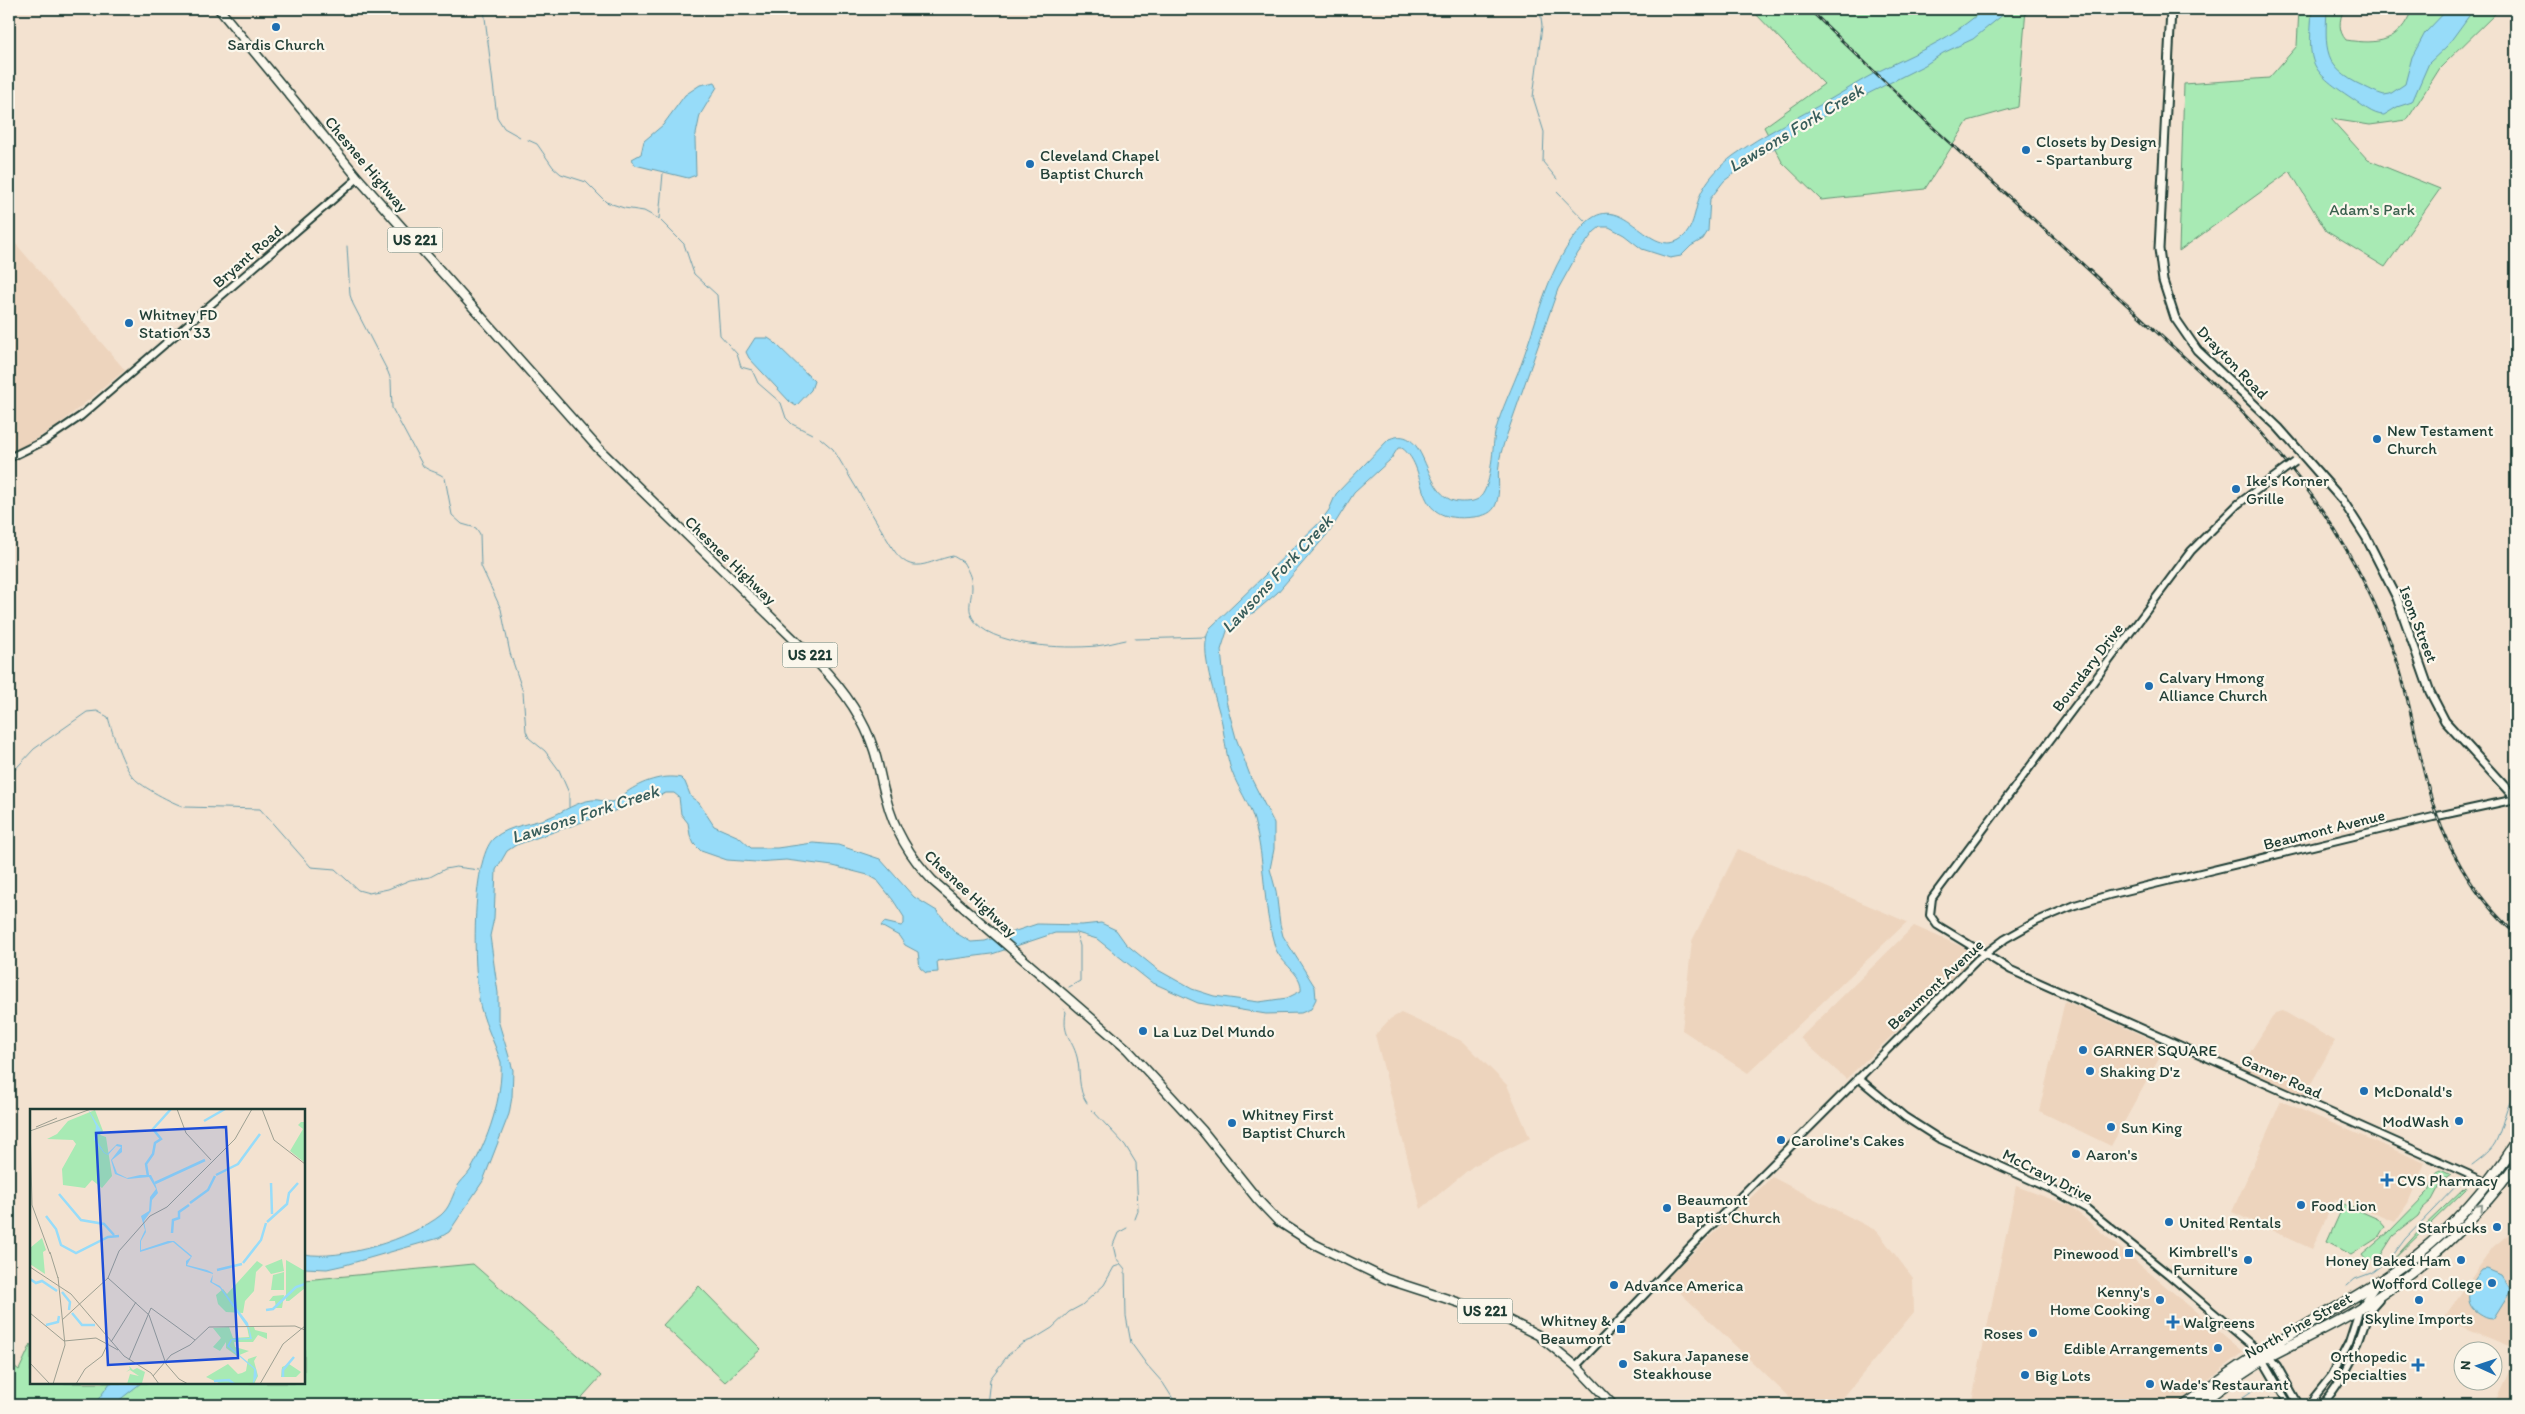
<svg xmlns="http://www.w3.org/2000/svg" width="2525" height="1414" viewBox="0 0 2525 1414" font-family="Itim,sans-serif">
<rect width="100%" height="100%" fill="#f3e2d0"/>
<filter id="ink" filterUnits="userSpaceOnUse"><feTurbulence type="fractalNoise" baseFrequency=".02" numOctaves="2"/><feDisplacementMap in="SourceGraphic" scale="10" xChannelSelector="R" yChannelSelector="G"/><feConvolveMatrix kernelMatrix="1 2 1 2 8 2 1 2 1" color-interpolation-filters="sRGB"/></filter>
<g filter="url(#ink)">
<path fill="#edd4bd" d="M9,236L125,370L57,426L24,446L9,452Z
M1738,849L1907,922L1748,1073L1682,1030L1692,941Z
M1914,926L1967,949L1973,959L1846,1079L1800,1038Z
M2065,1001L2166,1046L2111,1146L2039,1111Z
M2283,1011L2335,1041L2304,1096L2240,1068L2275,1013Z
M1401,1013L1464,1042L1507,1085L1530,1138L1473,1166L1421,1209L1375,1035L1390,1019Z
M2281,1101L2425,1163L2408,1203L2395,1222L2348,1202L2335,1199L2312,1249L2232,1212Z
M1772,1177L1877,1231L1913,1278L1914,1312L1837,1405H1797L1666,1279Z
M2016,1186L2070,1206L2244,1352L2175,1405H1971Z
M2516,1228V1349L2443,1319L2493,1247Z
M2516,1354V1405H2494Z"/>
<path fill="#a8eab4" stroke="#649474" d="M1751,9H2026L2018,107L1968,121L1925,189L1821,200L1782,162L1764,127L1824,84Z
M2299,9H2344C2339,20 2338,31 2346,40C2378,45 2400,42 2412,9H2500L2440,68L2407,120L2370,125L2331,119L2368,160L2440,189L2385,267L2326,231L2290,171L2179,251L2184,84L2269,78L2297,46Z
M2441,1170L2451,1175L2442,1181L2432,1200L2422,1209L2418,1216L2393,1236L2381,1255L2367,1262L2362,1255L2389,1232L2429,1191L2437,1172Z
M2465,1187L2466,1189L2393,1260L2420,1230Z
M2344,1204L2378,1219L2385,1227L2379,1237L2351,1255L2327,1242Z
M473,1264L601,1376L575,1405H9V1362L19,1370L31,1344V1383H304V1280Z
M699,1286L761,1349L725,1382L663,1325Z"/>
<path fill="#97dcf9" stroke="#679caa" d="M1985,9H2010L1973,39L1943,53L1925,65L1798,129L1779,146L1756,157L1724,181L1710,199L1708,231L1703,239L1691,246L1681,256L1670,258L1642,249L1624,235L1609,227H1600L1594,232L1578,253L1558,289L1504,443C1502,450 1499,458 1499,465C1497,478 1501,492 1496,504C1493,513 1484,516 1474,517C1407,525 1432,470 1402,448H1398L1391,459L1354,493L1330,531L1277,593L1256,611L1228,628L1221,650L1226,701L1236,738L1251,778L1274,823V849L1270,869L1276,891L1280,924L1283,936L1315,987L1316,999L1311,1009L1301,1013L1266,1014L1198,1003L1151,982L1097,939L1077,933H1055L992,954L937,961L938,972L926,973L920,968L918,952L905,945L899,936L881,926L884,922L901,926L904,924V917L893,900L877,880L868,875L833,866L786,860L756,862L727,860L701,851L694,844L690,835L688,823L681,814L679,797L674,793H666L516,845L507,851L496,870L494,918L490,936L498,993V1020L513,1070L512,1097L509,1114L483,1181L449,1232L439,1238L345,1265L327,1269L304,1268V1254C341,1261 411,1239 441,1215C450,1207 451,1199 456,1189C459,1182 466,1177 470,1171C488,1141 503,1096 501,1062C495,1044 486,1027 481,1009C473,978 470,860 494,838C510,825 532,824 550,817C565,811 576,802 592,800C599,799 605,802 611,802C617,801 622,796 627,792C641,782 663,774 681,778L685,782L691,797L699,803L714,826L739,837L751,848H777L813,843L838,845L880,859L914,897L937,911L956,933L971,942L985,941L1037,924L1082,925L1101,923L1116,930L1126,944L1158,970L1192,989L1214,996L1259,1002L1287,998L1301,991C1303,973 1281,965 1275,947C1262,906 1266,861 1254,820C1249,803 1238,788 1232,772C1226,756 1225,739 1222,723C1217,701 1197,648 1210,628L1320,522L1329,510L1336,494L1389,439C1430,422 1421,500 1460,502C1467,502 1473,502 1478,499C1492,490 1492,449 1495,433C1501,409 1513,387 1521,364C1539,316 1548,264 1584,225C1621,186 1647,258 1679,240C1696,230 1694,206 1702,191C1709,177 1721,165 1733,156C1763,134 1797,118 1829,100C1845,91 1861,80 1877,72C1901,60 1925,50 1948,36C1961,28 1973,18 1985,9Z
M2312,9H2327C2325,48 2323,68 2363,86C2370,89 2376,93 2384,95L2390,94L2405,84L2412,57L2425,33L2448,9H2474L2447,46L2429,63L2412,102L2397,107L2384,115C2373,115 2362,105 2353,99C2306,68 2309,63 2312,9Z
M715,82L717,87L700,115L695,139L696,175L688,178L635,165L632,159L641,154L644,141L663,125L685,95L700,85Z
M755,338H768L774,342L814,381L811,390L796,406L790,402L749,358L746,352Z
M2487,1269L2501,1275L2511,1290L2493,1319C2487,1319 2484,1317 2479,1314C2460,1302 2471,1283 2482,1270Z
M110,1383H141L113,1405H94Z"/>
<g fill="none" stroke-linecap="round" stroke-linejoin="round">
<path stroke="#679caa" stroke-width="1" d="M484,9L497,117L504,128L520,137
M1540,9L1542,26L1533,97L1544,132L1543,162L1557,179
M528,140L537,144L553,167L561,174L586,182L606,202L624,208L644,211L659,219L684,244L694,274L717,295L720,335L737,354L741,367L752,370L758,383L781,403L786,418L792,424L812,434
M1556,191L1587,223
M659,219L663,173
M347,246L350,295L353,304L388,372L391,380L392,408L423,466C430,472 439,472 445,478L452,515L462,524L476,528L480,534L481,566L501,609L510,653L523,692L526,731L529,738L545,751L559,770L569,793V807
M820,438L833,449L893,549C912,577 927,561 953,556L963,562C967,569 972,577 972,587C972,597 967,607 972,617C987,647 1067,649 1096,646C1106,645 1116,642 1126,640
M1135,639L1206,637
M9,776L34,749L87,712L97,711L108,717C112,732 123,767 134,778C142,787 172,803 185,807L260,809L311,867L335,869L358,890L369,893L388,889L410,880L430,877L445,869L456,867L479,870
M1069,987L1080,981V946L1076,932
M1063,1008L1066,1012C1062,1036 1072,1038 1077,1057C1081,1073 1077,1089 1087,1103
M1092,1110L1125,1145L1136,1163L1138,1211L1135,1219
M2472,1165C2481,1158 2493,1150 2497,1139C2504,1123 2505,1106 2516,1091
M1127,1228L1118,1233L1113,1245L1116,1258L1125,1269L1126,1316L1131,1343L1147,1365L1163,1383L1177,1405
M2347,1286L2355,1279L2371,1273L2391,1258L2405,1239L2460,1182
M987,1405L990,1379L1008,1355L1023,1343L1034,1339L1052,1328L1069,1312L1082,1305L1104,1285L1114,1267L1120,1265
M2231,1405L2267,1381"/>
<g stroke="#1f3d34" stroke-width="10">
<path id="tertiary" d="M9,458L44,441L81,416L358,178
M2266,483L2238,504L2191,551L1932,898L1930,915L1937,925L2011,970L2488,1183
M1858,1078L1905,1117L1938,1138L2053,1190L2087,1209L2168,1274L2261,1353
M2266,1354L2277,1366L2299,1405
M2261,1357L2289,1405
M1576,1366L1692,1245L1977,960L2005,939L2037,921L2075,905L2109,895L2433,817L2516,799
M2308,1405L2332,1375L2349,1342L2360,1308L2376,1286
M2321,1405C2336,1391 2350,1364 2357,1345C2364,1329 2365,1313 2379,1300"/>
</g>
<g stroke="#1f3d34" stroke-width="11">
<path id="secondary" d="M2171,9L2159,249L2163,281L2175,318L2197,350L2279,428L2343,501L2366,537L2397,598L2430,692L2445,721L2516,799"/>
</g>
<g stroke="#1f3d34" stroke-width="11">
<path id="primary" d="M219,9L358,178L597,447L818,663C842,688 863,716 874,750C879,765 881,782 886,798C894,830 910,857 933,881L1127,1049L1202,1130L1258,1200L1278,1221L1314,1244L1386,1279L1500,1316L1538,1335L1576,1366L1613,1405"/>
</g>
<g stroke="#1f3d34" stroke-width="12">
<path id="trunk" d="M2185,1405C2220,1379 2257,1354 2295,1332C2336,1307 2379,1285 2416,1255C2456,1224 2489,1185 2516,1143
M2198,1405C2221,1388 2244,1370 2270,1356C2300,1340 2332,1326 2361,1308C2420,1271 2476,1221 2516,1164"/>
</g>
<use href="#tertiary" stroke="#fbf7ec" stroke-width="6"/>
<use href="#secondary" stroke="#fbf7ec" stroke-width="7"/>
<use href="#primary" stroke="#fbf7ec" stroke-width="8"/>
<use href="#trunk" stroke="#fbf7ec" stroke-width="9"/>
<g stroke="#1f3d34" stroke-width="3">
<path id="rail" d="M1809,9L1928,123L2218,388C2296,462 2361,555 2396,658C2410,700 2416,744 2428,787C2442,841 2473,897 2516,934"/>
</g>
<use href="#rail" stroke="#fbf7ec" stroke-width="1" stroke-dasharray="4" stroke-linecap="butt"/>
<g stroke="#1f3d34" stroke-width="10" stroke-linecap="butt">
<path id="tertiary-bridge" d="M2266,483L2295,462"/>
</g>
<use href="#tertiary-bridge" stroke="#fbf7ec" stroke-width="6"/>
</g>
<defs><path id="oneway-chevron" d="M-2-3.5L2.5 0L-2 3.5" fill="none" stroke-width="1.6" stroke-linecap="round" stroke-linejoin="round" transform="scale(1.25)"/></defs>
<use stroke="#8d9a90" href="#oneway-chevron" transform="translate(2480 1207) rotate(-48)"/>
</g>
<g fill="#1f6fb2" stroke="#fbf7ec" stroke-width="2">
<circle cx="276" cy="27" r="5"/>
<circle cx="2026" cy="150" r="5"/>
<circle cx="1030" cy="164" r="5"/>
<circle cx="129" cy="323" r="5"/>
<circle cx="2377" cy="439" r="5"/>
<circle cx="2236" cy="489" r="5"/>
<circle cx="2149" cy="686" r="5"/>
<circle cx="1143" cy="1031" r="5"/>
<circle cx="2083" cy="1050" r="5"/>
<circle cx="2090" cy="1071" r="5"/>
<circle cx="2364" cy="1091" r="5"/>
<circle cx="2459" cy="1121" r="5"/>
<circle cx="1232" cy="1123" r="5"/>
<circle cx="2111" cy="1127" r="5"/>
<circle cx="1781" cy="1140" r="5"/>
<circle cx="2076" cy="1154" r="5"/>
<path d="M2384.5 1172.5h5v5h5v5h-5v5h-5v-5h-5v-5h5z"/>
<circle cx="2301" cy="1205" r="5"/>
<circle cx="1667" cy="1208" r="5"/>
<circle cx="2169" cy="1222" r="5"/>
<circle cx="2497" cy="1227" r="5"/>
<rect x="2124" y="1248" width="10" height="10" rx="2.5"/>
<circle cx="2248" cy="1260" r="5"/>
<circle cx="2461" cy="1260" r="5"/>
<circle cx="2492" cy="1283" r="5"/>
<circle cx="1614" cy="1285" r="5"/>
<circle cx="2160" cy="1300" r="5"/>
<circle cx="2419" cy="1300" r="5"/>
<path d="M2170.5 1314.5h5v5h5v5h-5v5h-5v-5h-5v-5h5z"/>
<rect x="1616" y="1324" width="10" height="10" rx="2.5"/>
<circle cx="2033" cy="1333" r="5"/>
<circle cx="2218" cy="1348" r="5"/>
<circle cx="1623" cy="1364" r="5"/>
<path d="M2415.5 1357.5h5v5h5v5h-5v5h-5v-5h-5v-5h5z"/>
<circle cx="2025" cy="1375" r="5"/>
<circle cx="2150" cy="1384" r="5"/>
</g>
<g text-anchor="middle" stroke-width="4.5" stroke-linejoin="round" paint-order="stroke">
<g fill="#fbf7ec" stroke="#61756b" stroke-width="1">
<rect x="387.5" y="227.5" width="55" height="25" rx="4"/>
<rect x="782.5" y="642.5" width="55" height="25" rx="4"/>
<rect x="1457.5" y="1298.5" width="55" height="25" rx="4"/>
</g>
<g font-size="15" font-weight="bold" fill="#1f3d34">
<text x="415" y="245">US 221</text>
<text x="810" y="660">US 221</text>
<text x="1485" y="1316">US 221</text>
</g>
<g font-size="16" fill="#1f3d34" stroke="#fbf7ec" text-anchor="start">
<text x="276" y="50" text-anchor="middle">Sardis Church</text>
<text x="2036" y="147">Closets by Design<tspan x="2036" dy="18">- Spartanburg</tspan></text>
<text x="1040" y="161">Cleveland Chapel<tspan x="1040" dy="18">Baptist Church</tspan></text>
<text x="139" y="320">Whitney FD<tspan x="139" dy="18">Station 33</tspan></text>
<text x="2387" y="436">New Testament<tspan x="2387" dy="18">Church</tspan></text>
<text x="2246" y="486">Ike's Korner<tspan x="2246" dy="18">Grille</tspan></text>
<text x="2159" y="683">Calvary Hmong<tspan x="2159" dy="18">Alliance Church</tspan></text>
<text x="1153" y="1037">La Luz Del Mundo</text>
<text x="2093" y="1056">GARNER SQUARE</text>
<text x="2100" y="1077">Shaking D'z</text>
<text x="2374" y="1097">McDonald's</text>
<text x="1242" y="1120">Whitney First<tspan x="1242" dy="18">Baptist Church</tspan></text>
<text x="2449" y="1127" text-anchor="end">ModWash</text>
<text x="2121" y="1133">Sun King</text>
<text x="1791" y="1146">Caroline's Cakes</text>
<text x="2086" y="1160">Aaron's</text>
<text x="2397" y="1186">CVS Pharmacy</text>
<text x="1677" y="1205">Beaumont<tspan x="1677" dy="18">Baptist Church</tspan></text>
<text x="2311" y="1211">Food Lion</text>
<text x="2179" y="1228">United Rentals</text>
<text x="2487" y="1233" text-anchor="end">Starbucks</text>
<text x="2238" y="1257" text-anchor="end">Kimbrell's<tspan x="2238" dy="18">Furniture</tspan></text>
<text x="2119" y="1259" text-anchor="end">Pinewood</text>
<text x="2451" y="1266" text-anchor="end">Honey Baked Ham</text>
<text x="2482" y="1289" text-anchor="end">Wofford College</text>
<text x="1624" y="1291">Advance America</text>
<text x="2150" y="1297" text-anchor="end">Kenny's<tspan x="2150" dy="18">Home Cooking</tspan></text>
<text x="2419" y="1324" text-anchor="middle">Skyline Imports</text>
<text x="1611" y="1326" text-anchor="end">Whitney &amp;<tspan x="1611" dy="18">Beaumont</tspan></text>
<text x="2183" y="1328">Walgreens</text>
<text x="2023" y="1339" text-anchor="end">Roses</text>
<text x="2208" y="1354" text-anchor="end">Edible Arrangements</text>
<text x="1633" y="1361">Sakura Japanese<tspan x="1633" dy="18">Steakhouse</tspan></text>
<text x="2407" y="1362" text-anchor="end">Orthopedic<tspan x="2407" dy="18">Specialties</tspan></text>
<text x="2035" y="1381">Big Lots</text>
<text x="2160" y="1390">Wade's Restaurant</text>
</g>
<g font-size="16" fill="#1f3d34" stroke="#fbf7ec">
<text transform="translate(367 164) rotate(50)" y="6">Chesnee Highway</text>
<text transform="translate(247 256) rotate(-41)" y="6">Bryant Road</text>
<text transform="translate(2233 362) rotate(46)" y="6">Drayton Road</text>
<text transform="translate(731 560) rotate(44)" y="6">Chesnee Highway</text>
<text transform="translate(2419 624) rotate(69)" y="6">Isom Street</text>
<text transform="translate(2087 667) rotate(-53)" y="6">Boundary Drive</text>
<text transform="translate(2324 829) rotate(-14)" y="6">Beaumont Avenue</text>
<text transform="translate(971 893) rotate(43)" y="6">Chesnee Highway</text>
<text transform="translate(1935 984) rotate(-43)" y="6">Beaumont Avenue</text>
<text transform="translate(2282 1076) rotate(24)" y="6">Garner Road</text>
<text transform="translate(2048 1175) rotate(27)" y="6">McCravy Drive</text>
<text transform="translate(2298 1325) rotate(-29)" y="6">North Pine Street</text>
</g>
<g font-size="16" fill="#3a604e" stroke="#fbf7ec">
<text x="2372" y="215">Adam's Park</text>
</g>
<g font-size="18" font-style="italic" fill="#375d5b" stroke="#fbf7ec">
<text transform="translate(1796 128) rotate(-31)" y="6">Lawsons Fork Creek</text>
<text transform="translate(1277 574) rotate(-47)" y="6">Lawsons Fork Creek</text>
<text transform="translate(585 814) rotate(-18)" y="6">Lawsons Fork Creek</text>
</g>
</g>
<g transform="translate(30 1109)">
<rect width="275" height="275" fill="#f3e2d0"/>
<path d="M65,1L73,22L70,26L76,28L82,67L72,79L62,71L55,79L33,76L32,60L46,35L43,31L17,30L27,25L38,12ZM271,13H275V54L260,42L273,20L268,16ZM12,129L16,141L13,143L15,165L0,155V139ZM252,150L254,162L241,165L235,157ZM256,151L275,162V179L259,192H256ZM227,152L233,156L226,163L224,182L215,192L213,204L196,203L188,195L186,186L193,180L197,185ZM254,163V181H241L243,166ZM254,186L252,199H246L245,192H239L243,187ZM199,218L203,229L219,228L217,218H224L225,221L237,224V230L228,226L223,233H204L205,238L219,242L207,247L196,239V233L190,242L183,238L191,229L183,219ZM227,247L224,252L228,267L224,275H191L176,268L198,255L208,265L212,264L216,262L218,250ZM259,255L271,263L266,268H251L252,258ZM99,257L103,261L107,259L115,263L112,274L97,275L100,265L109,267L100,261L96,263L100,260Z" fill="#a8eab4"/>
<path d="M58,0L71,21L66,30L74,43L77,45L87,35L92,36V43L82,51L87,64L97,69L110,66H121L125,74L128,84L122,91L121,102L114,112L116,123L111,132V141L138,132H144L162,147L157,156L177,161L183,164L182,173L190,177L218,214L222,230L202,231L199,237L226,260L227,267L223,275L224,260L197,237L201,230L220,229L219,221L190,179L180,173L183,165L156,157V152L161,148L143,133L110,143V132L115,121L111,107L119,102L120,88L126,80L119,68L98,70L85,65L81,51L91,38L86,37L78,46L74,44L64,31L66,17Z" fill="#97dcf9"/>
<path fill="none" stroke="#97dcf9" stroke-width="2.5" d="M174,12L195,0M186,66L208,55L230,25M118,67L116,55L123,45L125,34L131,30L123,20L141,0M125,74L175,51M241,74L242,105M29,85L51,111L74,115L84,126M160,94L178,81L185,67M16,107L26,120L31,136L46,144L78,128L89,127M237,113L257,95L259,84L268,74M142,124L143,111L149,109V103L159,96M213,154L231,131L236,114M187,161L212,155M0,170L6,174L12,172L27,182M32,183L40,193L39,201M236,201L243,200L266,178L275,175M42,204L52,216H65M16,216L28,213L29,207M253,268V261L264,248M184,272L199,271L204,275"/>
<path fill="none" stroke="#9ea092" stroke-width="1" d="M147,0L156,24L181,51M232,0L244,31L275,55M0,13L2,96L20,145M6,18L27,9M0,22L61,0M20,143L28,169M0,158L41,185L94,247L121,264L129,275M78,169L119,206L136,255L149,270L158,275M0,204L34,232L66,229L88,241M32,211L78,169L89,142L120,107L137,98L205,30L222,0M81,233L106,193M99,251L121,199L165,231M0,254L20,275M123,267L141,246L160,236L179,218L265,217L275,221M23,275L35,236L28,168M46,275L55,260L72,247L78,234M230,275L253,235L275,217"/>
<path fill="#1d4ed8" fill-opacity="0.15" stroke="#1d4ed8" stroke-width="2.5" d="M196,18L208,249L78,256L66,24Z"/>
<rect width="275" height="275" fill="none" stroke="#1f3d34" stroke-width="2.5"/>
</g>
<rect width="2525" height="1414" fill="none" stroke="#fbf7ec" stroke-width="30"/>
<rect x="15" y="15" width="2495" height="1384" fill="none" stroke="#1f3d34" stroke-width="2" filter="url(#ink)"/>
<g transform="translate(2478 1366) rotate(273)"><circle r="24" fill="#fbf7ec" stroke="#a3ada2"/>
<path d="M0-4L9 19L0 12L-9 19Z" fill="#1f6fb2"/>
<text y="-8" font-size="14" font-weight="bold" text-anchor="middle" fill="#1f3d34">N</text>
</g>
</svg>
